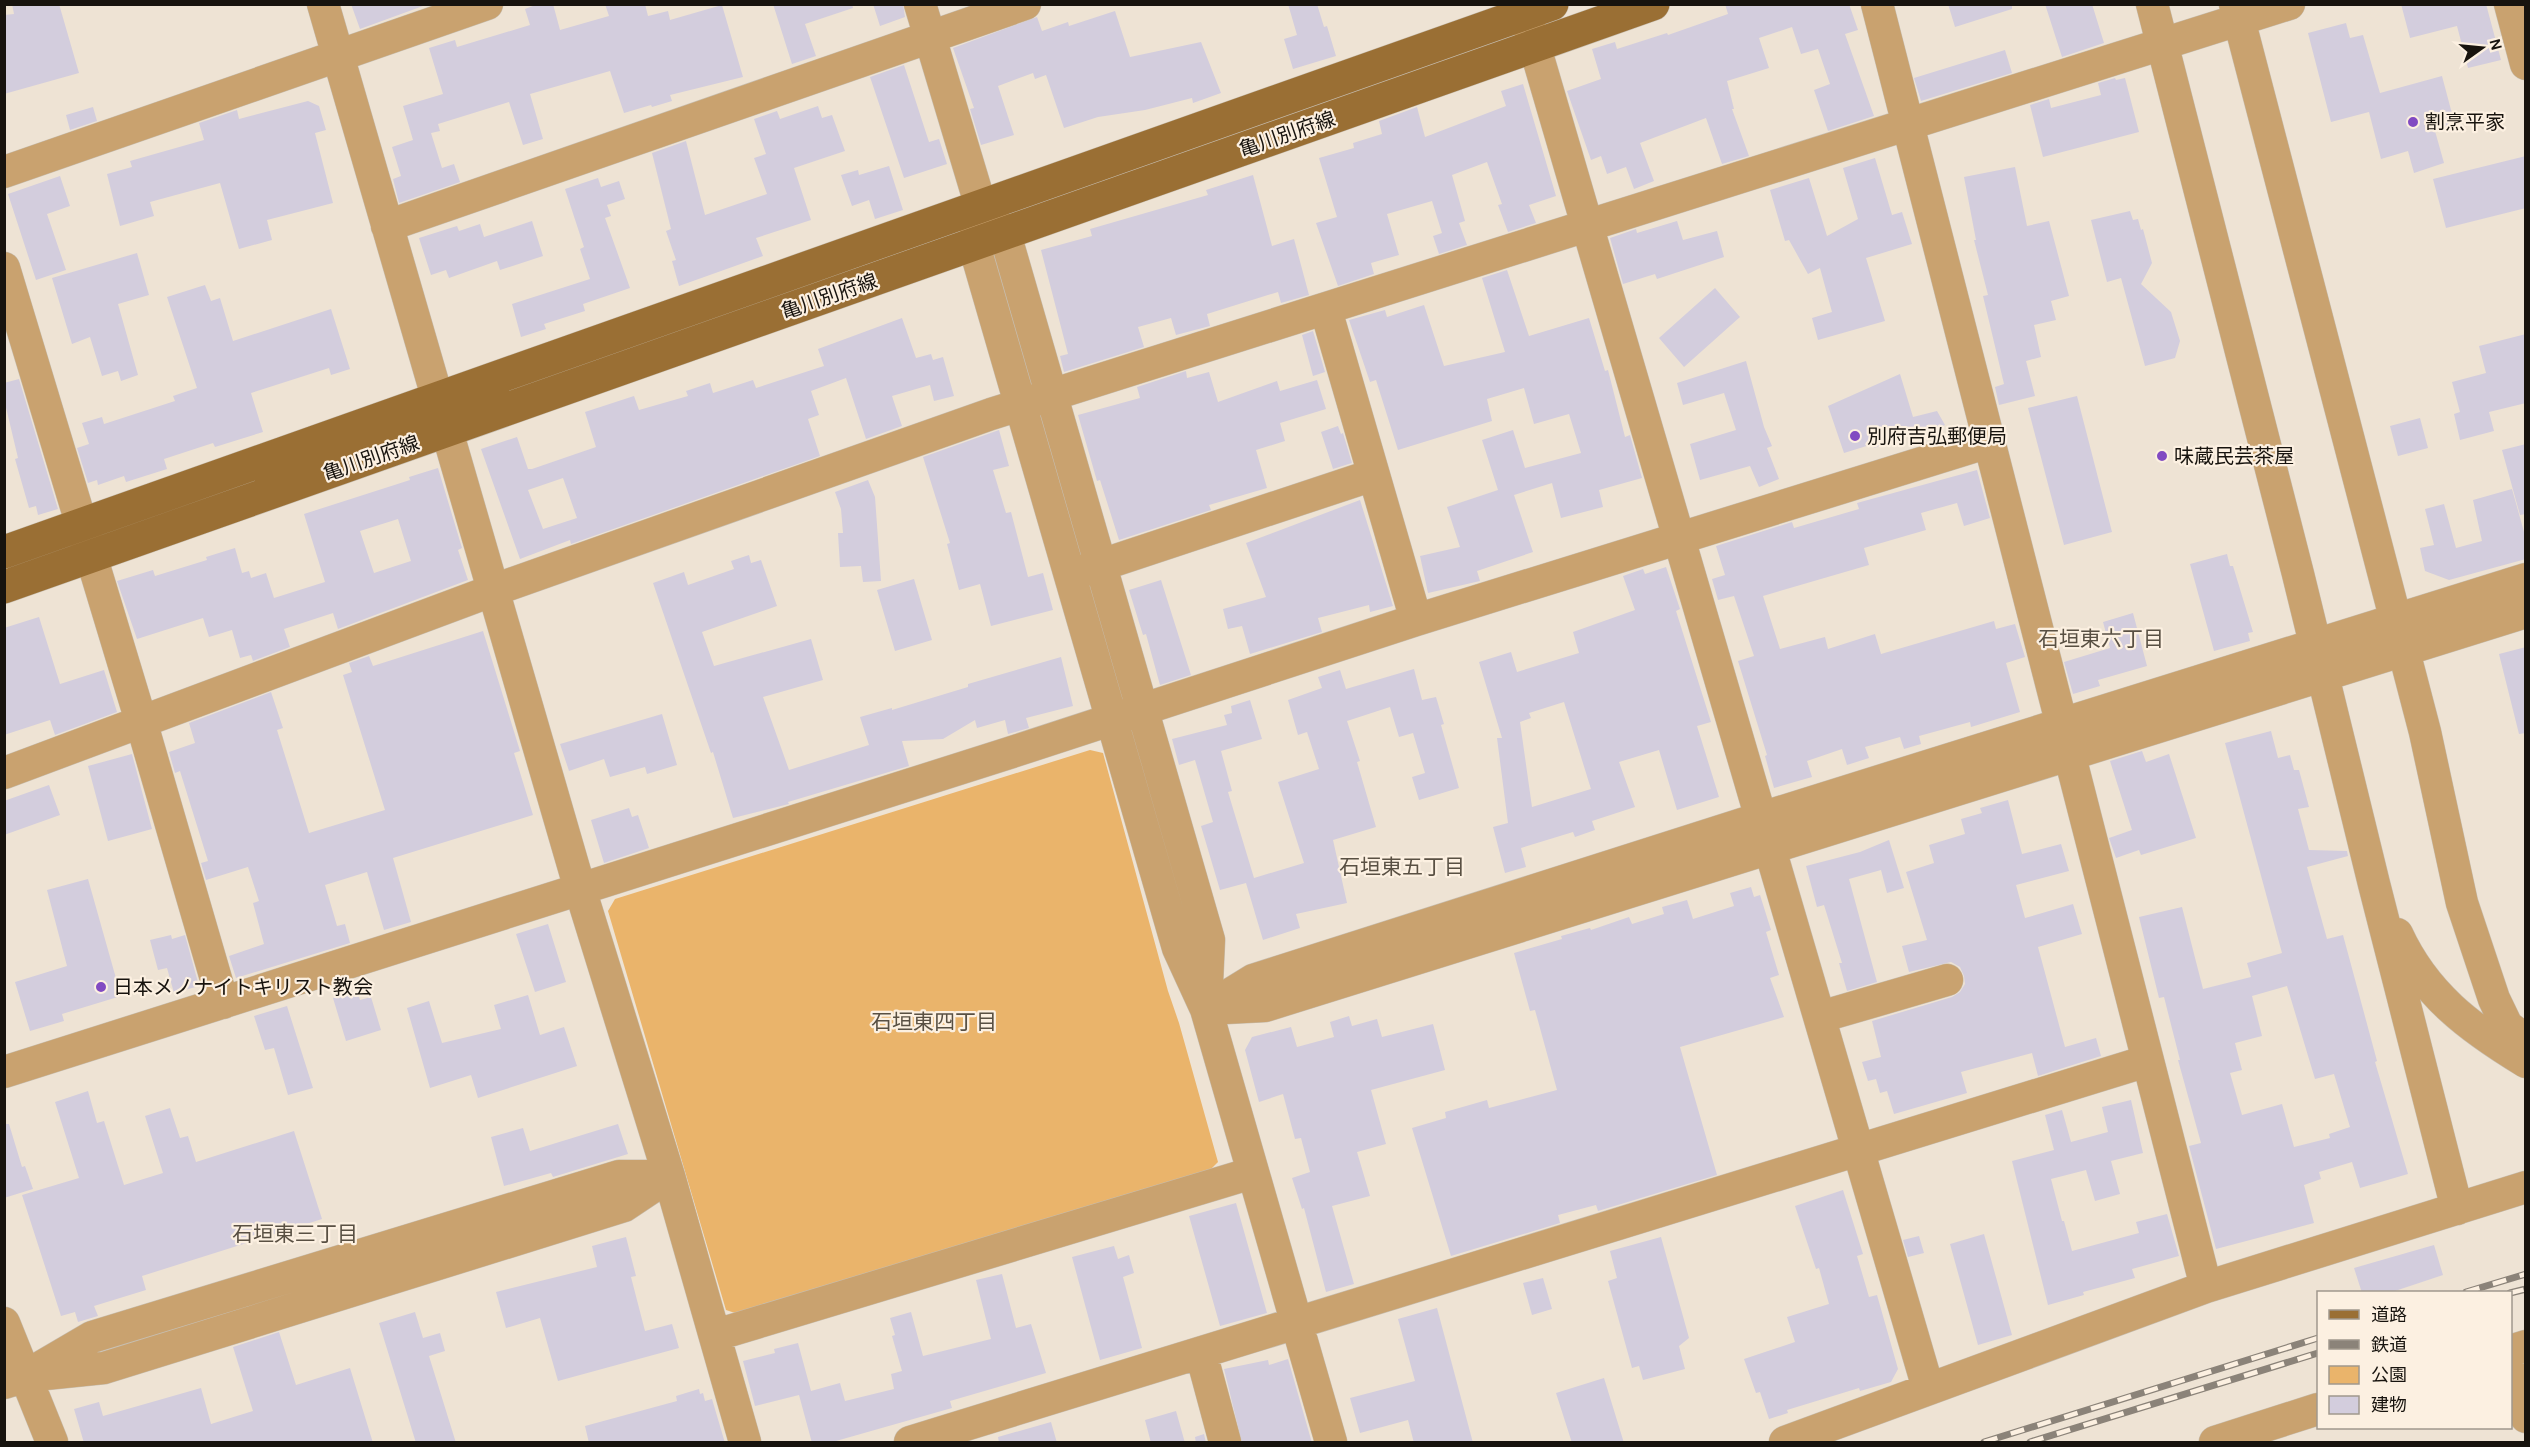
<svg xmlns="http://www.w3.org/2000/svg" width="2530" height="1447" viewBox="0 0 2530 1447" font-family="Karla,'Noto Sans JP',sans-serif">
<rect width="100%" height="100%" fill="#eee3d4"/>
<path fill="#eab46b" d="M1090,750L1103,753L1168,991L1179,1023L1218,1162L1210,1170L735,1313L726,1310L608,911L615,899Z"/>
<path fill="#d3cddd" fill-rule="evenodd" d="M12,4H59L79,73L4,94V15L14,14Z
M351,4H423V6L360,29Z
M538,4H553L560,30L609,16L605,4H645L648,16L668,11L670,20L722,5L743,77L670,95L672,101L652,107L651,105L624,113L610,71L530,94L543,139L523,145L509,102L438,124L440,131L431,133L442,168L454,164L460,182L399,203L393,179L401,176L392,147L413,140L403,106L443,94L429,48L455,40L457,47L530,25L525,9Z
M773,4H852L853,8L805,24L816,56L792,64Z
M873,4H903L905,17L880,26Z
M1288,4H1317L1324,27L1327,26L1336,56L1293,69L1284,39L1297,35Z
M1725,4H1849L1858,30L1845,34L1874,116L1828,131L1814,90L1830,84L1818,49L1801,54L1792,27L1759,38L1769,68L1727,81L1734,109H1732L1749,156L1722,164L1706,118L1640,143L1654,181L1634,189L1626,167L1607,174L1601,156L1591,160L1567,91L1601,79L1592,49L1615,42L1617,49L1667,33L1668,35L1728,14Z
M1948,4H2012V9L1955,27Z
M2045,4H2092L2104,43L2062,57Z
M2401,4H2486L2501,60L2468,68L2457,26L2410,38Z
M1115,11L1130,57L1201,42L1221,93L1193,103L1192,98L1145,110L1098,117L1064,128L1046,75L1035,79L1033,73L998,86L1014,135L981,145L970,109L974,108L953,48L1037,17L1042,31L1068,22L1069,26Z
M2346,23L2350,38L2363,35L2380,93L2442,76L2455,125L2435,131L2444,163L2414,173L2408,151L2381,159L2369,112L2331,122L2308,33Z
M2005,50L2012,73L1921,101L1914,78Z
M904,65L929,142L939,139L947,164L904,178L870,77Z
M2115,78L2116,80L2125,78L2139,132L2043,157L2030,105L2049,99L2051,108L2101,95L2098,83Z
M1523,84L1556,196L1529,205L1536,223L1508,232L1498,205L1502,204L1487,162L1452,175L1465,221L1459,223L1467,245L1439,254L1433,236L1442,233L1432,201L1387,214L1399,255L1371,263L1374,274L1338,286L1316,223L1337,217L1319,158L1354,148L1353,143L1382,134L1379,121L1417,107L1425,137L1506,106L1501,91Z
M308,101L319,106L326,130L315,133L333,203L267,220L272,240L239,249L220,183L150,202L154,216L120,226L107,174L132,167L130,161L204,140L199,123L237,110L239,119Z
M818,106L822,118L832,115L845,151L794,168L811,220L756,238L763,256L679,286L672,261L676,260L666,231L671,229L652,153L686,141L705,215L767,194L754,158L766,154L754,119L777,111L780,119Z
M93,107L97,121L70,130L66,115Z
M2526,156V208L2446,228L2433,179Z
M1875,158L1892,215L1902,212L1912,244L1866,258L1885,321L1818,340L1812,318L1832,312L1820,268L1808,274L1789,240L1785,241L1770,190L1809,178L1827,236L1858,219L1843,168Z
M889,166L903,210L875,219L869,200L852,206L841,175L858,170L859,175Z
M2015,167L2027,226L2049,221L2069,296L2051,301L2056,320L2034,325L2041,357L2026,361L2035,396L1999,405L1995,387L2004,384L1983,296L1988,295L1974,240H1976L1964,177Z
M1253,175L1272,246L1294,239L1309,295L1281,303L1278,292L1207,314L1210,326L1176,335L1171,318L1138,327L1144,347L1064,372L1060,356L1068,354L1041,250L1092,236L1090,229L1208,195L1206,190Z
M60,176L70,206L47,214L66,270L36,280L8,194Z
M598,178L601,187L619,181L625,199L607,205L611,216L605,218L630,288L583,304L585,311L544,324L546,329L521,337L512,304L590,279L580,249L584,247L565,189Z
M2130,211L2133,220L2138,219L2141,230L2143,229L2152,263L2141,284L2171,312L2180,341L2175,358L2145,366L2121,278L2107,282L2091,220Z
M532,221L543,256L500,270L497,261L449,278L446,270L431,275L419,238L457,226L459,231L480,224L484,237Z
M1677,221L1683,240L1717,231L1724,257L1657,279L1655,274L1623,284L1610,238L1636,229L1637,233Z
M137,253L149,295L118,304L138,375L121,381L118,371L102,376L90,337L72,344L52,278Z
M1507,270L1529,336L1589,318L1605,371L1608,370L1625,437L1630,435L1642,478L1599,490L1603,507L1561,518L1552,483L1514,495L1533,552L1477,571L1480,581L1428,593L1420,556L1460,547L1447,507L1498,490L1482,440L1513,430L1525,468L1581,453L1569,414L1534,424L1524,388L1487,399L1492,421L1398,450L1376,380L1370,382L1349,320L1385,310L1387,317L1424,305L1444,366L1505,352L1482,278Z
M205,285L211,301L220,298L233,341L331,309L350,369L331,375L329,368L251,393L263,432L215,447L213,443L164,459L167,469L126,482L124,476L98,485L97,480L88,483L77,448L89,444L82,423L102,417L104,424L175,401L173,396L197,388L167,297Z
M1715,288L1740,317L1684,367L1659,338Z
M902,318L916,358L931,354L933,360L943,357L954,396L934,401L930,385L892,396L902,426L866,439L846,378L811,391L819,415L808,419L820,456L571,544L570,540L520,559L481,449L517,437L528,469H532L596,447L585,412L634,396L639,410L688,396L686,391L710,383L713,393L753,380L756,388L824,366L818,349ZM563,478L577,518L543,529L528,490Z
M1313,331L1325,372L1313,376L1302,335Z
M2526,334V403L2489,412L2494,431L2460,440L2454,414L2460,412L2452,382L2486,373L2479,346Z
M1746,361L1764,427L1772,446L1767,448L1779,479L1759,487L1750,466L1700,480L1690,444L1736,430L1724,393L1683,405L1677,383Z
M1186,371L1187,378L1209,372L1218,402L1277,381L1280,391L1317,380L1326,409L1280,423L1285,441L1256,450L1267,488L1209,505L1211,510L1119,540L1100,480L1097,481L1078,415L1140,398L1137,387Z
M1900,374L1913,417L1937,411L1945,425L1916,441L1914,433L1874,448L1873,444L1844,453L1828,406Z
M19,379L58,509L38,515L36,506L29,508L15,459L18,458L4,399V383Z
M2077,396L2112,532L2064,545L2028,408Z
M2420,418L2428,448L2398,456L2390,426Z
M1338,426L1341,434L1343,433L1352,463L1333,469L1321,432Z
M999,430L1009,466L993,470L1006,513L1011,512L1028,577L1043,573L1053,610L991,626L980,584L959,590L947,544L950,543L923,457Z
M2526,444V514L2520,515L2502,450Z
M438,468L462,548L458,550L468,580L338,629L333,613L284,629L290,647L253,661L251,655L240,658L232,630L209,637L203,618L137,639L117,581L153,570L155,576L207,560L206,557L235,548L242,573L249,571L251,578L266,573L274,598L325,582L304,514L410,480L409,477ZM398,519L411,561L374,573L360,531Z
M1977,470L1990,518L1964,526L1957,503L1921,513L1926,530L1864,548L1869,565L1763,596L1780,649L1825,637L1828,649L1875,634L1881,654L1994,621L1996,629L2015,624L2025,657L2006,663L2020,712L1971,727L1970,722L1919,736L1921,744L1904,749L1900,737L1865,747L1869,758L1847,765L1842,749L1807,761L1812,777L1774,788L1765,756L1767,755L1738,661L1754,656L1734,596L1718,600L1712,579L1725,575L1716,546L1792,522L1794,528L1859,509L1857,503Z
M868,480L875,497L881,581L863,582L861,566L840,567L838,533H843L841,509L835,492Z
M2512,489L2526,539V559L2449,580L2425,571L2420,548L2434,545L2425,509L2444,504L2456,548L2482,541L2473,500Z
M1360,500L1393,606L1370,612L1369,605L1318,618L1322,632L1250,654L1242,626L1228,629L1223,609L1266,597L1246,543Z
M2227,554L2230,566H2233L2253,632L2248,633L2250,641L2214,651L2190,564Z
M749,555L751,563L761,560L777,606L702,632L714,666L811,639L823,680L763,697L789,770L869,745L860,717L892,708V710L968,687V684L1061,657L1073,706L1026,718L1029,728L1008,734L1005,720L977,728L975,720L943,739L902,741L909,766L788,802L789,804L733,818L713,752L711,753L653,583L684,572L688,585L734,569L731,561Z
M1666,567L1680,609L1676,611L1711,722L1697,726L1719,797L1677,810L1659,750L1619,762L1635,807L1592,821L1595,830L1575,837L1573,832L1521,848L1526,867L1505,873L1493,827L1508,823L1497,738H1502L1479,662L1511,652L1517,672L1579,653L1573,632L1635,610L1623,576L1643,569L1645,574ZM1564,702L1591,789L1532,807L1520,722L1531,718L1529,713Z
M914,579L932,640L895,651L877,590Z
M1161,580L1191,675L1160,685L1146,634L1143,635L1129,590Z
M2133,613L2147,666L2098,680L2100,686L2073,694L2064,662L2110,648L2103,622Z
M39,617L60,684L104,670L117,712L55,735L50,720L4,735V628Z
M483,631L520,751L514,753L533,815L393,858L411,922L384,930L367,872L325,885L337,926L345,924L350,943L236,978L229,956L264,944L253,903L259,901L248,867L206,880L201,863L208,861L180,771L175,773L169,752L195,743L189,723L271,692L283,728L277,730L309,833L385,810L343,675L352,672L349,663L369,656L373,666Z
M2526,647V733L2519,734L2499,654Z
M1414,669L1422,700L1436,697L1444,724L1441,725L1459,788L1419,800L1412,777L1425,773L1413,733L1399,737L1390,707L1347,721L1360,761L1357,762L1376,827L1333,840L1347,903L1296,914L1300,928L1263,940L1246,883L1220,890L1201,826L1213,822L1195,760L1179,765L1172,739L1227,725L1224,715L1232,713L1231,706L1250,700L1262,739L1221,751L1232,791L1228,792L1254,878L1304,863L1278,782L1319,769L1307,732L1298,735L1288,700L1322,688L1318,677L1340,670L1346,689Z
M662,714L677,765L647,774L645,767L610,777L604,759L569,771L560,744Z
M2271,731L2278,758L2290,755L2294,770H2299L2309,807L2298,809L2309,850L2347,851L2348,856L2307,867L2327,939L2343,935L2377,1061L2375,1062L2408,1174L2360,1188L2352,1162L2319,1172L2321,1179L2304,1185L2314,1223L2216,1249L2189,1146L2201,1143L2178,1060H2180L2164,997L2159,998L2139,917L2182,907L2203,989L2251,977L2247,963L2282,953L2225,743ZM2287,986L2315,1079L2334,1074L2350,1127L2329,1134L2330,1138L2294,1147L2282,1104L2242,1115L2230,1073L2242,1070L2235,1043L2262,1036L2252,996Z
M2142,751L2146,762L2169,754L2196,838L2141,855L2139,850L2116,858L2109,838L2132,830L2110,761Z
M132,754L152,829L108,841L88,766Z
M49,785L60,815L4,835V801Z
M2008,800L2022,854L2061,844L2069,871L2016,885L2025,918L2073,904L2082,934L2038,947L2065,1047L2096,1038L2101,1056L2038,1076L2032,1053L1961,1072L1967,1093L1894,1114L1887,1091L1880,1093L1876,1079L1868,1081L1862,1062L1881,1057L1872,1021L1952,997L1960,992L1965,984L1964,976L1960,967L1951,962L1909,972L1902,946L1927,940L1906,872L1934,863L1929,845L1965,834L1961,819L1982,813L1980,808Z
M629,808L632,817L638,815L649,848L604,863L591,820Z
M1889,840L1904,888L1887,893L1881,870L1849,879L1877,982L1847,991L1839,963H1842L1824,905L1817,907L1806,866L1860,852Z
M88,879L121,996L62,1014L64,1021L30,1031L15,982L67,966L47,890Z
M1751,887L1754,897L1760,895L1771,930L1766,932L1779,975L1770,978L1784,1017L1680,1047L1717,1175L1598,1211L1596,1205L1558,1215L1560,1223L1451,1256L1412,1128L1446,1118L1445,1112L1487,1100L1489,1108L1557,1090L1535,1010L1530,1011L1514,953L1562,939L1561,936L1590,928L1591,930L1629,917L1632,924L1664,914L1662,907L1687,900L1693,919L1734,906L1730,893Z
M548,924L566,982L535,992L516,934Z
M171,935L172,939L185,935L199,986L174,993L167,968L158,970L150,940Z
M357,991L360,1000L371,997L381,1030L346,1041L333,998Z
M528,995L540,1035L564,1027L577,1066L478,1098L471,1075L430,1088L407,1008L429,1001L442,1043L501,1029L494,1005Z
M287,1006L313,1088L288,1095L274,1048L265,1050L254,1016Z
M1349,1016L1352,1026L1377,1019L1382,1037L1433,1024L1445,1070L1371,1090L1386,1144L1357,1152L1370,1196L1332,1206L1354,1284L1326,1292L1304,1208L1302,1209L1292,1178L1310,1172L1301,1138L1295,1139L1283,1094L1259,1102L1245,1050L1252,1037L1291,1027L1297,1047L1334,1037L1330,1022Z
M88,1091L97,1123L104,1121L124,1185L163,1173L145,1116L170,1108L180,1138L188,1136L196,1162L294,1131L322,1219L142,1276L146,1290L94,1306L98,1316L78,1322L75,1312L61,1316L22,1195L79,1178L55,1102Z
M2131,1100L2143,1153L2111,1161L2120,1194L2095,1201L2086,1170L2051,1179L2062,1221H2064L2072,1251L2139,1233L2136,1222L2167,1214L2179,1256L2132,1269L2135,1278L2083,1292L2084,1295L2048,1305L2012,1161L2054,1150L2045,1115L2062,1110L2071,1142L2108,1132L2102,1107Z
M4,1124H9L22,1167L25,1166L33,1189L4,1198Z
M618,1124L628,1154L553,1177L551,1173L504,1186L491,1137L523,1128L530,1151Z
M1843,1190L1863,1254L1857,1256L1869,1297L1877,1295L1898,1369L1891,1382L1860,1391L1859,1388L1787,1410L1788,1413L1769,1419L1760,1392L1756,1393L1744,1359L1795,1342L1787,1317L1829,1304L1819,1268L1816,1269L1795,1206Z
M1236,1203L1267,1313L1220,1326L1189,1216Z
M1984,1234L2012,1335L1978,1345L1950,1244Z
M1919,1236L1924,1253L1908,1257L1903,1240Z
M626,1237L636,1276L631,1277L645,1331L672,1324L679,1348L558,1381L540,1318L506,1328L496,1292L597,1267L592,1246Z
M1661,1237L1689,1338L1679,1346L1685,1369L1643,1380L1639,1366L1632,1368L1608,1281L1617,1278L1610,1251Z
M2434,1245L2443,1275L2389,1293H2362L2354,1268Z
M1114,1246L1118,1259L1129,1255L1134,1273L1123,1277L1142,1348L1100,1360L1072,1257Z
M1002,1274L1016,1328L1031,1324L1046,1373L950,1401L952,1408L829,1443H812L799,1395L755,1406L743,1361L775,1353L774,1349L798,1343L811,1391L840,1383L845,1401L894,1389L891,1374L902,1371L892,1336L895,1335L890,1318L911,1312L923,1356L991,1339L976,1280Z
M1543,1278L1552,1309L1532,1315L1523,1283Z
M1437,1308L1473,1443H1414L1408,1420L1360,1433L1350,1398L1415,1381L1398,1319Z
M415,1312L423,1338L440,1333L445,1351L429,1356L456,1443H416L379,1323Z
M279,1332L296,1385L350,1368L373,1443H84L74,1409L99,1402L103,1416L201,1388L211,1424L253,1411L233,1347Z
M1288,1359L1312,1443H1242L1224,1369L1268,1360L1269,1365Z
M1604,1378L1624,1443H1572L1556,1393Z
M699,1389L700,1394L703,1393L705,1401L712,1399L725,1443H589L585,1426L677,1401L676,1396Z
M1176,1411L1185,1443H1151L1145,1420Z
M1051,1422L1057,1443H999L998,1437Z
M1204,1434L1206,1443H1196L1195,1437Z"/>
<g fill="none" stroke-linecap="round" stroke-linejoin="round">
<g stroke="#c7beb0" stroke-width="33">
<path id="minor" d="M323,4L580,889L669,1176L745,1442
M920,4L981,207L1005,234L1209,940L1206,1005
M1877,4L2206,1287
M2152,4L2298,574L2374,884L2457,1209
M2235,4L2425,732L2462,903L2494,999L2507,1026L2526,1040
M2510,4L2526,64
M1527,20L1928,1388
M4,172L487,4
M978,220L974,245L1178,948L1206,1009L1331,1442
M387,226L1025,4
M4,268L141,721L223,1003
M1326,310L1416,620
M1080,572L1373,475
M4,773L494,590L991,414L2289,4
M2397,934C2425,995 2470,1028 2526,1062
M1206,1009L1253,980L1761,818L2526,579
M1206,1009L1265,1006L2526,612
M1820,1017L1947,980
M4,1072L1009,753L1416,620L1989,442
M4,1323L52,1442
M716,1335L1252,1173
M2510,1351L2526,1346
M1201,1353L1225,1442
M2510,1369L2526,1417
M34,1371L92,1337L619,1176H669
M4,1383L26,1376L104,1368L624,1206L669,1176
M910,1442L2147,1061
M1785,1442L2206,1287L2526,1187
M2215,1442L2318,1409"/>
</g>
<g stroke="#c7beb0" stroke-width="34">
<path id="major" d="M4,552L1552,4
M4,587L1653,4"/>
</g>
<use href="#minor" stroke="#c9a26f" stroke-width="32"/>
<use href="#major" stroke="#9a6f34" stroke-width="33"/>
<g stroke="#8b8379" stroke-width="7">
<path id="rail" d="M2466,1292L2526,1274
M2510,1293L2526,1289
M1984,1442L2318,1338
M2030,1442L2318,1353"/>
</g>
<use href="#rail" stroke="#fcf0e1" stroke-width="4.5" stroke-dasharray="14" stroke-linecap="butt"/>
</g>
<g fill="#814ac2" stroke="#fcf0e1" stroke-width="2">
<circle cx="2413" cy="122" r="6"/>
<circle cx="1855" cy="436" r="6"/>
<circle cx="2162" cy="456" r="6"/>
<circle cx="101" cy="987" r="6"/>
</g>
<g text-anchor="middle" stroke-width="4.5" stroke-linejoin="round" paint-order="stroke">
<g font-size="20" fill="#17130e" stroke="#fcf0e1" text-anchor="start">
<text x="2425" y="129">割烹平家</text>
<text x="1867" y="443">別府吉弘郵便局</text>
<text x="2174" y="463">味蔵民芸茶屋</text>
<text x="113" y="994">日本メノナイトキリスト教会</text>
</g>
<g font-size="20" fill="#17130e" stroke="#fcf0e1">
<text transform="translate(1287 134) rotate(-19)" y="7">亀川別府線</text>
<text transform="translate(829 296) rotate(-19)" y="7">亀川別府線</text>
<text transform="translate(371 458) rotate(-19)" y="7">亀川別府線</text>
</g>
<g font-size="21" fill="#595043" stroke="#fcf0e1">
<text x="2101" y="646">石垣東六丁目</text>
<text x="1402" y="874">石垣東五丁目</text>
<text x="934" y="1029">石垣東四丁目</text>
<text x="295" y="1241">石垣東三丁目</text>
</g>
</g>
<rect width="2530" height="1447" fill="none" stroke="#17130e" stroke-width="12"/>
<rect x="2317" y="1291" width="195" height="138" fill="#fcf0e1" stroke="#a0988d" stroke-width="1.5"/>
<rect x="2329" y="1310" width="30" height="9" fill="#9a6f34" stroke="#a0988d" stroke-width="1.5"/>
<text x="2371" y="1321" font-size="18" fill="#17130e">道路</text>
<rect x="2329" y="1340" width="30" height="9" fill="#8b8379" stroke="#a0988d" stroke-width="1.5"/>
<text x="2371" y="1351" font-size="18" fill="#17130e">鉄道</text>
<rect x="2329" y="1366" width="30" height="18" fill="#eab46b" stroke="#a0988d" stroke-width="1.5"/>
<text x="2371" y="1381" font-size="18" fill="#17130e">公園</text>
<rect x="2329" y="1396" width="30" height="18" fill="#d3cddd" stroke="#a0988d" stroke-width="1.5"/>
<text x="2371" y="1411" font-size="18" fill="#17130e">建物</text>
<g transform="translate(2482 48) rotate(75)" stroke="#fcf0e1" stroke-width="4.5" paint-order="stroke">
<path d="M0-4.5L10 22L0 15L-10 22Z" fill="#17130e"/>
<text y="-9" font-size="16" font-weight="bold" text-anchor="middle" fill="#17130e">N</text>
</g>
</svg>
